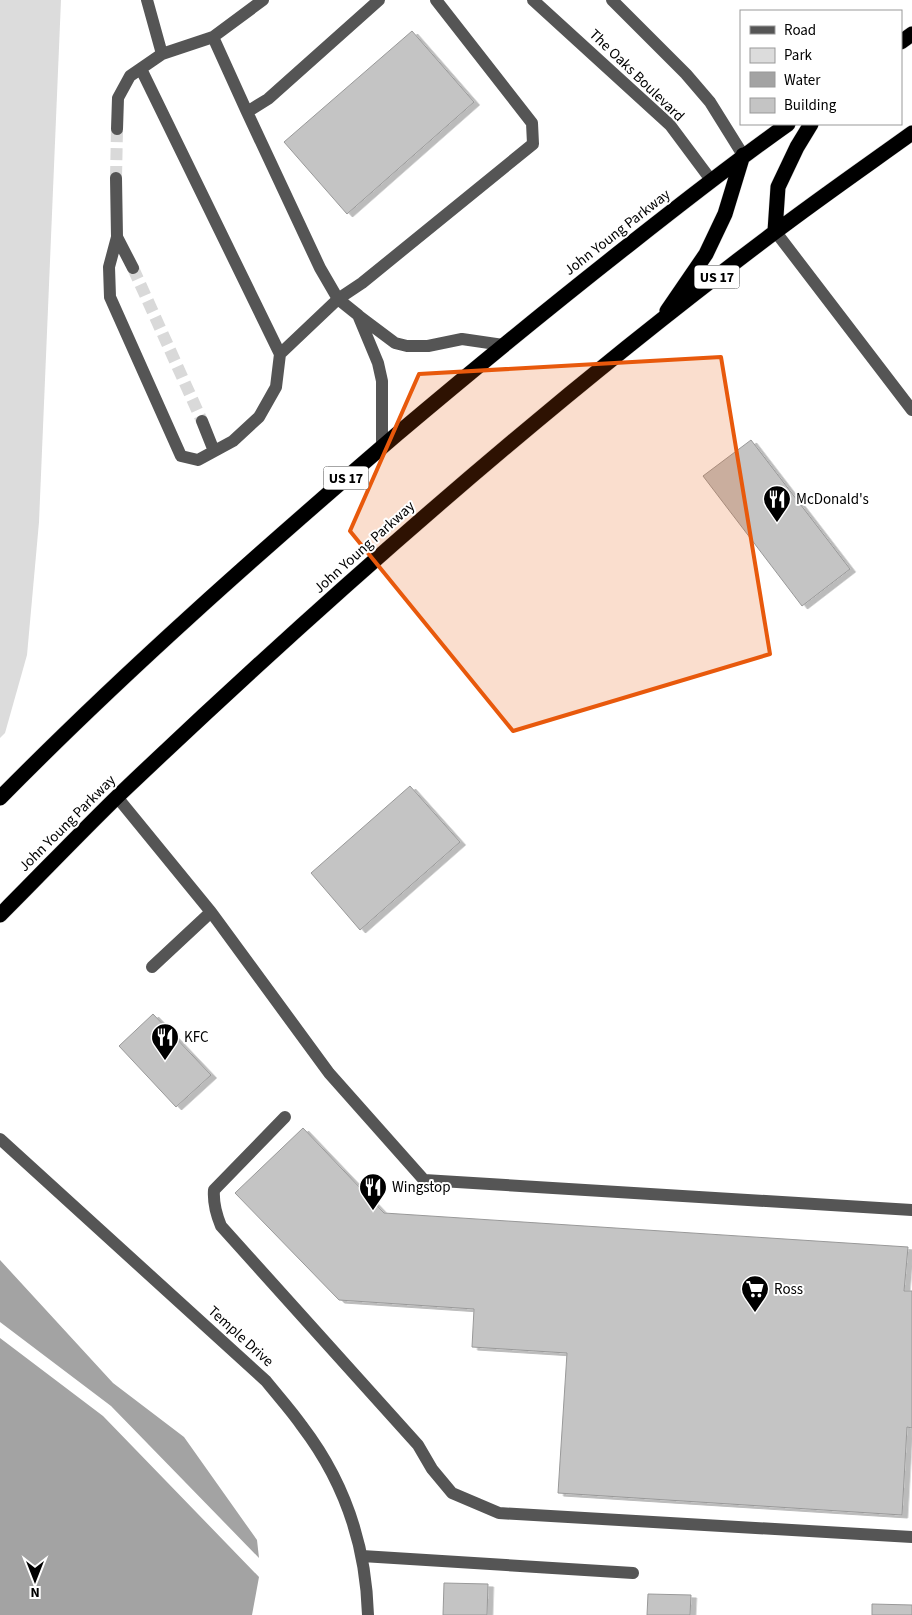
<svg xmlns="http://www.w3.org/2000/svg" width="912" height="1615" viewBox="0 0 912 1615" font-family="'Source Sans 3',sans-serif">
<defs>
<filter id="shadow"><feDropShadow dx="5.5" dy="3" stdDeviation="0" flood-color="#0004"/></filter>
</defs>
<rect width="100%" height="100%" fill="#fff"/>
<path fill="#dcdcdc" d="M0,0H61L39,522L27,655L5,733L0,738Z"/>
<path fill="#a3a3a3" d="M0,1260L113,1383L184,1437L257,1540L259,1558L111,1406L0,1322Z
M0,1338L103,1416L259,1577L252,1615H0Z"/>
<path fill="#c4c4c4" stroke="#999" filter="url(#shadow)" d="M412,31L474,102L347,214L284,142Z
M751,440L850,569L802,606L703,476Z
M410,786L460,842L360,930L311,873Z
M153,1014L211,1075L176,1107L119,1046Z
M303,1128L384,1213L908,1247L904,1291H912V1428L907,1427L902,1515L558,1493L567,1353L472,1347L474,1309L339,1300L235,1193Z
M444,1583L488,1584L487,1615H443Z
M648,1594L691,1595L690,1615H647Z
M872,1604L912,1605V1615H872Z"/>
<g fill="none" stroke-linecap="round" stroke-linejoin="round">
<path stroke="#d9d9d9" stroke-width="12" stroke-dasharray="12 6" stroke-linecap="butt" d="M116,178L117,129
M133,268L202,421"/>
<g stroke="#dbdbdb" stroke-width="16">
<path id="highway" d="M901,42L912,34
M775,231L778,187L797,147L811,124
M667,311L706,254L725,214L743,155
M0,798C125,671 260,552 396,435C473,370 551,306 630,244C682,203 734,162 788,124
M0,915C40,875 79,834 119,795C327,597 545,405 775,232C820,198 866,166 912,133"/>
</g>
<path stroke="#555" stroke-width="12" d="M147,0L162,54L213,37
M379,0L268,99L247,112L320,268L338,299L362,283L533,144L532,123L436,0
M533,0L670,125L711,180
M612,0L686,74L710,102L743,155
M247,112L213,37L263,0
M117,129L118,98L130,76L162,54
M116,178L117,237L109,267L110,297L181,456L198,460L233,441L259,417L276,387L280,354L141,69
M775,231L912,410
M117,237L133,268
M359,316L395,343L407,346H428L462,339L503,345
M280,354L338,299L358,315L378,363L382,381V447
M202,421L214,451
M117,797L211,912L329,1073L424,1180L912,1210
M152,967L211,912
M285,1117L214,1190C213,1203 216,1214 221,1226L418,1445L432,1469L452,1493L499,1513L912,1537
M0,1139L266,1381C278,1396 291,1410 302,1426C344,1481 366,1546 368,1615
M362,1556L633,1573"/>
<use href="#highway" stroke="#000" stroke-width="15"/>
</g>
<path fill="#e8590c" fill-opacity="0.2" stroke="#e8590c" stroke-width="4" stroke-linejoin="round" d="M721,357L770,654L513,731L350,531L419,374Z"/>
<defs>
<g id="restaurant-pin" transform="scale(1.4375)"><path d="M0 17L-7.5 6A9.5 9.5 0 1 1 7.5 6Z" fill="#000" stroke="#fff"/><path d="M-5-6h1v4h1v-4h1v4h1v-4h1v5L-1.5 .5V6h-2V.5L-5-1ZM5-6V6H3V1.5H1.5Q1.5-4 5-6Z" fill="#fff"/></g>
<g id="supermarket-pin" transform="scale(1.4375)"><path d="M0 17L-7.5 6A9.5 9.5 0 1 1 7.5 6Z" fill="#000" stroke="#fff"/><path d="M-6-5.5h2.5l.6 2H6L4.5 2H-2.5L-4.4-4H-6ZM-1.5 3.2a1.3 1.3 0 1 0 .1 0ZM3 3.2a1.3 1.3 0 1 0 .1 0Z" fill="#fff"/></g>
</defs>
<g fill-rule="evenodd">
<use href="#restaurant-pin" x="777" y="499"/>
<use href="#restaurant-pin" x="165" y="1037"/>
<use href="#restaurant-pin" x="373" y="1187"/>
<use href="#supermarket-pin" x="755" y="1289"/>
</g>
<g text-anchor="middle" stroke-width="4" stroke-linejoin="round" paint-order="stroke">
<g fill="#fff" stroke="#4c4c4c" stroke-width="1">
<rect x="694.5" y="265.5" width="45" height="23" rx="4"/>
<rect x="323.5" y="466.5" width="45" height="23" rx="4"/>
</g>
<g font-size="14" font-weight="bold" fill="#000">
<text x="717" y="282">US 17</text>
<text x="346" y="483">US 17</text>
</g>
<g font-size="15" fill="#000" stroke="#fff">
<text transform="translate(637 75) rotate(44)" y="5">The Oaks Boulevard</text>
<text transform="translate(617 232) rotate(-38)" y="5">John Young Parkway</text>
<text transform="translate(364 547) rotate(-42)" y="5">John Young Parkway</text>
<text transform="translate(67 823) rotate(-45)" y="5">John Young Parkway</text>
<text transform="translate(241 1336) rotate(42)" y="5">Temple Drive</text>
</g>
<g font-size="15" fill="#000" stroke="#fff" text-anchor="start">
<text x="796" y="504">McDonald's</text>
<text x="184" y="1042">KFC</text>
<text x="392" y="1192">Wingstop</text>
<text x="774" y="1294">Ross</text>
</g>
</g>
<rect x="740" y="10" width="162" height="115" fill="#ffffff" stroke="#999999"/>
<rect x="750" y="26" width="25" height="8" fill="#555555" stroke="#999999"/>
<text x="784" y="35" font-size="15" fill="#000000">Road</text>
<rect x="750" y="48" width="25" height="15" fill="#dcdcdc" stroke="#999999"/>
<text x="784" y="60" font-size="15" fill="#000000">Park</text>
<rect x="750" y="72" width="25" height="15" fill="#a3a3a3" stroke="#999999"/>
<text x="784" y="85" font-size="15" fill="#000000">Water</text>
<rect x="750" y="98" width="25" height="15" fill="#c4c4c4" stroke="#999999"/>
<text x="784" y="110" font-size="15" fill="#000000">Building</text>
<g transform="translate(35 1580) rotate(180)" stroke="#ffffff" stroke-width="4" paint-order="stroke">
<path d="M0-4L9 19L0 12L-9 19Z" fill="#000000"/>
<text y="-8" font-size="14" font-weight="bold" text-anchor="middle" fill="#000000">N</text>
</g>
</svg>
